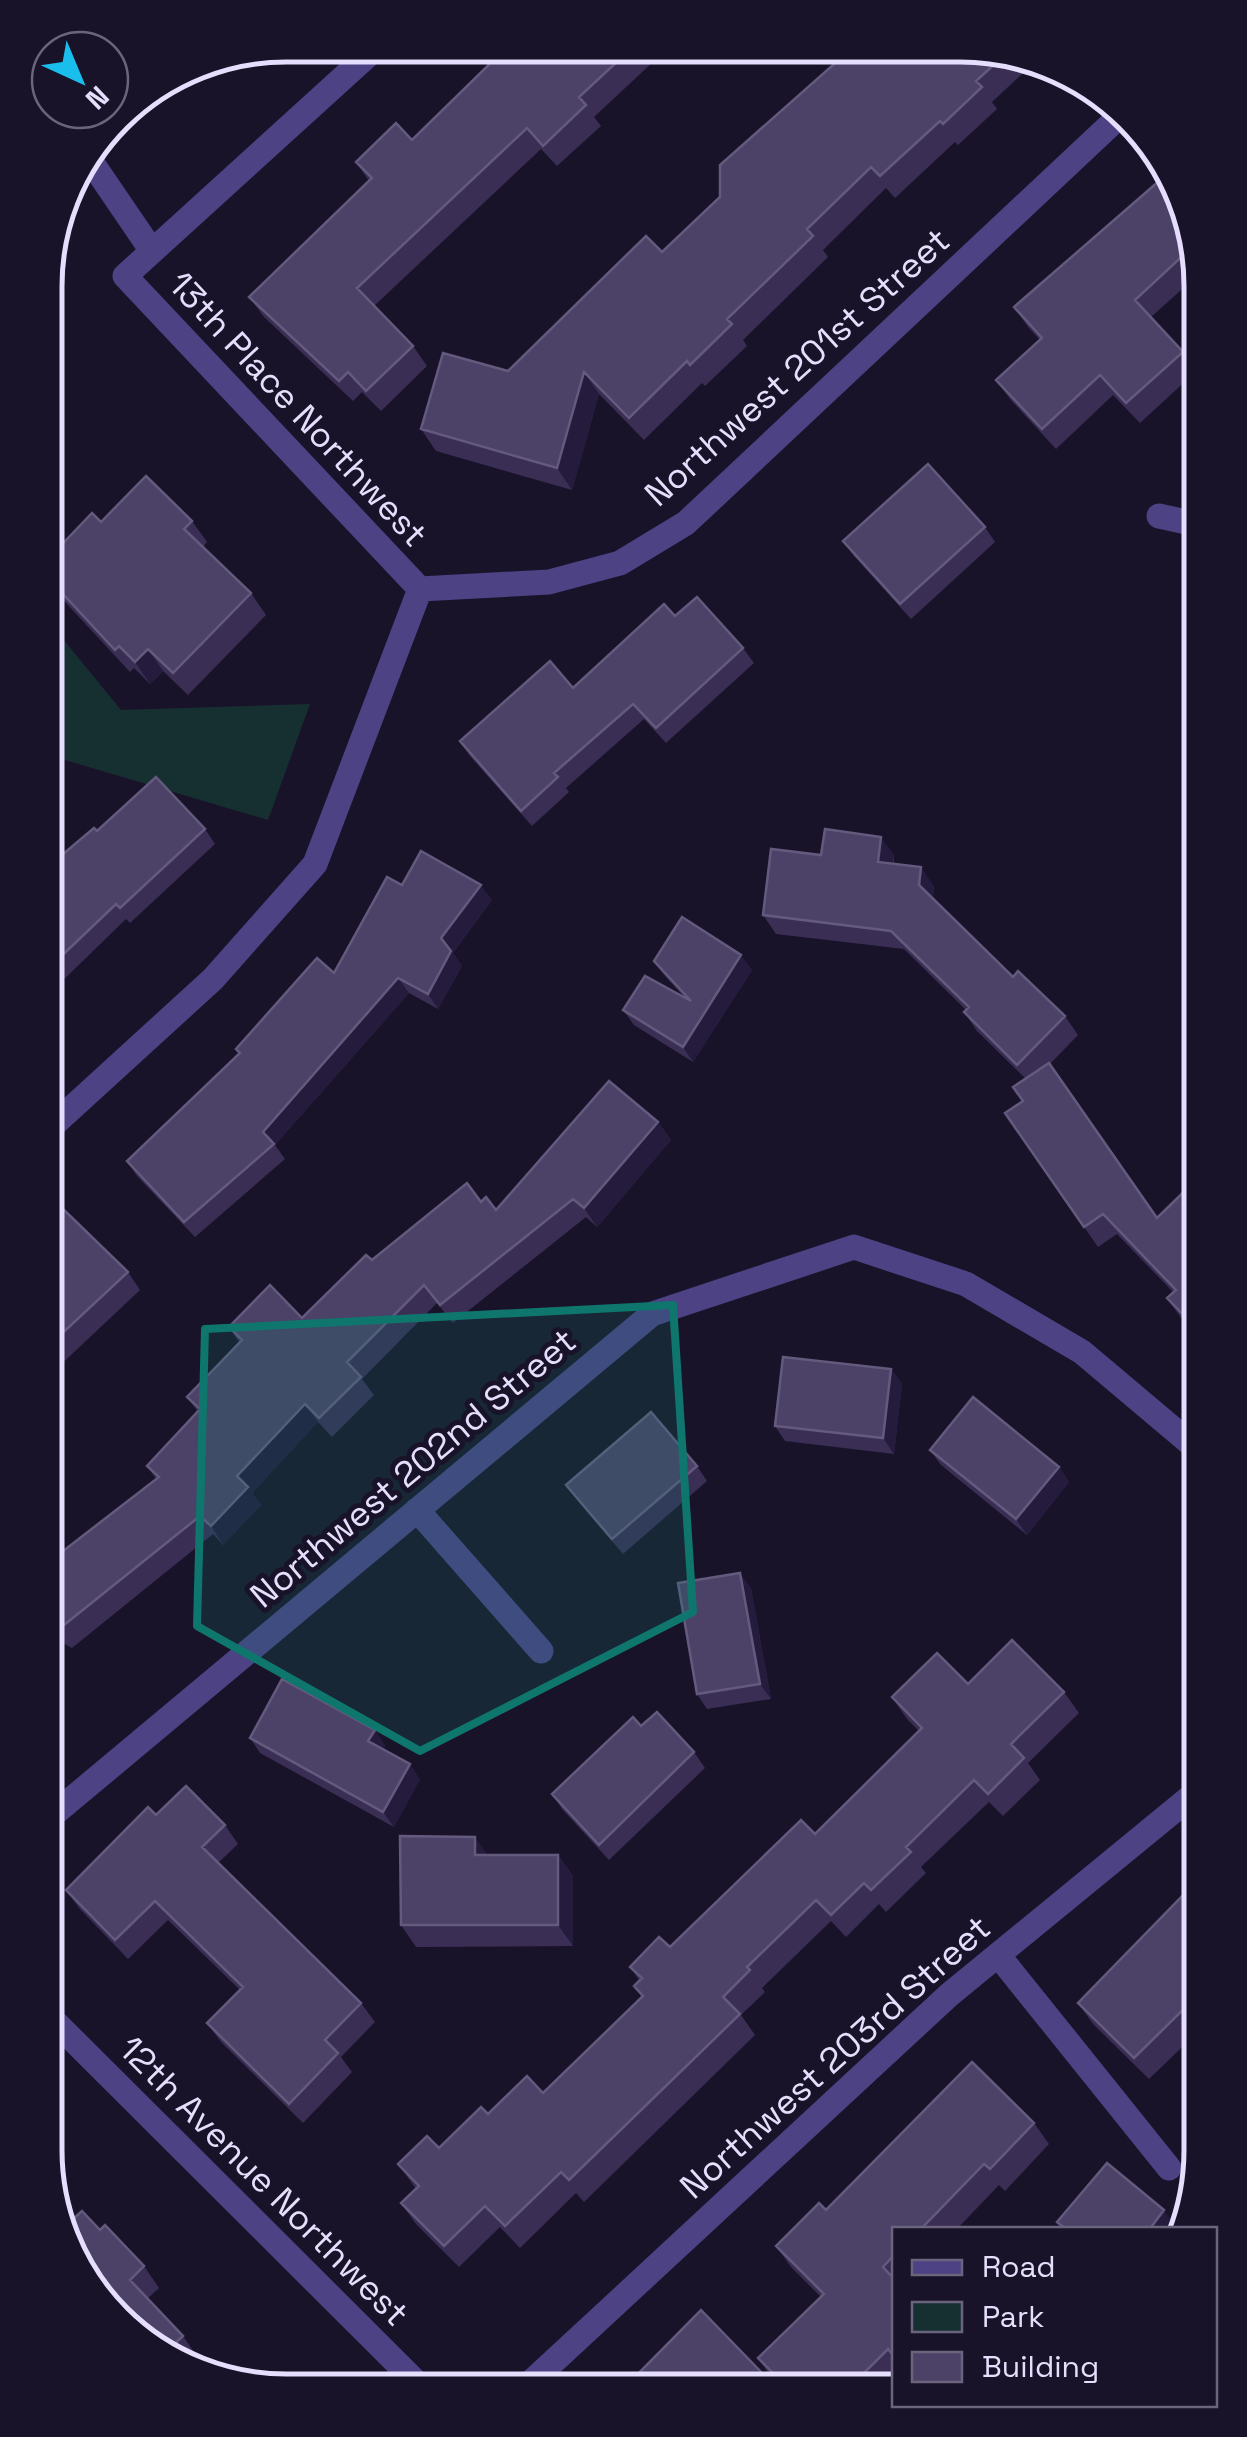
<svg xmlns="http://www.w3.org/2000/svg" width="1247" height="2437" viewBox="0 0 1247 2437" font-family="'Space Grotesk',sans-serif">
<rect width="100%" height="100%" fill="#191329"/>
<path fill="#163032" d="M49,622L121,710L310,704L268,820L65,760L50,778Z"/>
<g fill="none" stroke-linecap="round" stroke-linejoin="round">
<path stroke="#4c4284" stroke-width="25" d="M378,46L125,276L420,589
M88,157L152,251
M1159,516L1191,523
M52,1126L213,979L315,864L420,589L549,582L620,563L686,523L1124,112
M417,1510L541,1651
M55,1813L652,1314L854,1247L966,1284L1082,1352L1197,1449
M998,1955L1169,2168
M57,2024L422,2388
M527,2386L949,1995L1199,1790"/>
</g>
<path fill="#3a2e55" d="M508,46L669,47L594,117L601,126L557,166L541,149L374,306L413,346L427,366L381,411L362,392L353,401L264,317L249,297L369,181L356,162L412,140Z
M670,47L687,48L678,56Z
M1007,50L1034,63L992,102L997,109L958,145L955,142L895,198L886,188L823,250L828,257L743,340L747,346L705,386L702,383L644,440L599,394L572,490L436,451L421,429L508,371L662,252Z
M220,58L212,66L207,61Z
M1189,210L1190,282L1151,317L1183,352L1190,362V377L1140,423L1113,395L1056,449L1010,399L996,380L1040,340L1028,327L1014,307Z
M192,521L207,542L203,547L251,593L266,615L188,695L163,671L150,684L134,668L130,672L54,590L49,582V558L101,522Z
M985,527L995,542L911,619L854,556L843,541Z
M675,616L743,648L754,663L666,743L644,719L566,788L569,792L532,826L470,756L460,741L573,688Z
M205,829L215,844L130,923L126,919L51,992L50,865L97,831Z
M821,855H894V863L934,886L933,898L1013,977L1065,1016L1078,1035L1050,1064L1157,1218L1195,1181L1196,1333L1181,1318L1167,1298L1173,1292L1117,1234L1098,1247L1005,1113L1023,1101L1026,1079L977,1031L964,1012L966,1010L904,949L776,934L763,915Z
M402,885L492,900L453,953L462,966L438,1009L409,993L275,1145L285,1159L195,1237L137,1176L127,1161L239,1054L236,1049L334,973Z
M654,961L752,970L693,1062L634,1025L623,1010L685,998L665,976Z
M658,1122L671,1140L597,1227L586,1217L453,1323L437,1303L362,1379L374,1395L332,1437L318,1422L252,1493L261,1505L223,1545L213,1534L72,1648L54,1638V1558L156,1479L147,1466L198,1412L187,1397L239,1342L229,1327L302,1318L372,1260L481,1202L496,1210Z
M52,1222L128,1272L140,1290L54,1371Z
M891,1369L902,1384L894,1454L785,1441L775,1426Z
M930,1450L1059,1467L1069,1482L1027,1535L941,1465Z
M697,1466L707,1481L623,1554L577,1500L566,1485Z
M751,1588L771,1699L707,1709L697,1694Z
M968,1684L1064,1692L1079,1713L1028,1763L1040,1780L1003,1816L989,1802L921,1867L926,1873L886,1912L879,1904L846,1937L831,1921L762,1988L765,1992L741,2015L755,2035L584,2202L576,2193L520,2248L500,2227L459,2267L416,2224L401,2203L416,2189L398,2164L439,2148L488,2114L543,2093L642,1997L634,1986L639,1980L630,1967L670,1947L815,1834L919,1731L907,1719L892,1697Z
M641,1726L694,1752L705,1768L609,1860L562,1809L552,1794Z
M375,1730L385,1746L383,1749L420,1779L394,1827L260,1753L250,1738Z
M156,1815L225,1825L238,1844L218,1863L361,2003L375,2022L341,2057L352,2072L303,2123L221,2042L207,2023L240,1990L168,1920L128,1959L79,1908L66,1890Z
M558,1855L573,1876V1946L416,1947L401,1925Z
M1200,1891L1201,2029L1149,2079L1093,2024L1078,2003Z
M1034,2123L1049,2144L1005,2191L999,2185L956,2230H894V2379L892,2381L776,2383L773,2380L758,2358L821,2297L791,2267L776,2246L826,2210Z
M100,2230L144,2266L159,2288L147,2299L183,2336L198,2358L193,2362L128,2332Z
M764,2375L769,2383L627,2385Z"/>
<path fill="#251b3c" d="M584,372L599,394L572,490L557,468Z
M148,649L163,671L150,684L135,662Z
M881,837L894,855L891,880L878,862Z
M921,867L934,886L932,904L919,885Z
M481,885L492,900L453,953L462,966L438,1009L428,994L441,938Z
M741,955L752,970L693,1062L683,1047Z
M398,978L409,993L275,1145L263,1132Z
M658,1122L671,1140L597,1227L584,1208Z
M891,1369L902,1384L894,1454L883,1438Z
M305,1404L318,1422L252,1493L261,1505L223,1545L211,1526L237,1476Z
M1059,1467L1069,1482L1027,1535L1016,1519Z
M740,1573L751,1588L771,1699L760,1684Z
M375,1730L385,1746L379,1756L368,1741Z
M410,1764L420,1779L394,1827L383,1812Z
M475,1837L490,1858L475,1855Z
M558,1855L573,1876V1946L558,1925Z
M1164,2210L1178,2230H1149Z"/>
<path fill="#4c4167" stroke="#645a7e" stroke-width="2.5" d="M508,46L633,47L579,97L586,105L543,146L527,128L357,288L413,346L366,391L348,372L339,381L249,297L372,178L356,162L396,123L412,140Z
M851,49L1009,51L976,81L982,87L943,124L940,121L880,176L871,167L807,229L813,236L727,319L732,324L690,365L687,361L629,418L584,372L557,468L421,429L443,353L508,371L646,236L662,252L720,197V165Z
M1166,175L1189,210L1190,249L1135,300L1183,352L1126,403L1100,375L1042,429L996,380L1042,338L1014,307Z
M928,464L985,527L900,604L843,541Z
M146,476L192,521L184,529L251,593L173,673L148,649L135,662L119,646L115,650L49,579V558L92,513L101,522Z
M697,597L743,648L656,728L633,704L554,773L558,777L521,811L460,741L550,661L573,688L664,604L675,616Z
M156,777L205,829L120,908L116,904L51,966L50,865L94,828L97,831Z
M825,829L881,837L878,862L921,867L919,885L1013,977L1018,971L1065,1016L1017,1065L964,1012L969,1007L891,931L763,915L771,849L821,855Z
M421,851L481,885L441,938L451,951L428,994L398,978L263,1132L274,1144L184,1222L127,1161L240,1053L236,1049L317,958L334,973L387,877L402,885Z
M682,917L741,955L683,1047L623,1010L645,976L691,1001L654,961Z
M1049,1063L1157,1218L1195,1181L1196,1328L1167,1298L1176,1290L1103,1214L1084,1227L1005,1113L1023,1101L1013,1087Z
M609,1081L658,1122L584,1208L573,1199L440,1305L424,1285L347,1362L361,1377L319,1418L305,1404L237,1476L248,1487L211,1526L200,1516L59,1629L54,1627V1558L159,1477L147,1466L200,1409L187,1397L242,1340L229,1327L270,1285L302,1318L366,1255L372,1260L467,1183L481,1202L486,1197L496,1210Z
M64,1210L128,1272L53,1342L52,1222Z
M783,1357L891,1369L883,1438L775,1426Z
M973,1397L1059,1467L1016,1519L930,1450Z
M651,1412L697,1466L612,1539L566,1485Z
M740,1573L760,1684L697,1694L678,1583Z
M1012,1640L1064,1692L1011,1744L1024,1758L988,1794L974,1780L906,1847L911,1852L871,1890L864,1883L831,1915L816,1900L747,1967L750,1970L723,1997L740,2014L569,2180L561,2172L505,2226L485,2206L444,2246L401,2203L419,2186L398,2164L427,2136L439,2148L481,2107L488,2114L527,2076L543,2093L643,1996L634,1986L642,1978L630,1967L659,1937L670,1947L801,1820L815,1834L922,1728L892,1697L937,1653L968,1684Z
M282,1679L375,1730L368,1741L410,1764L383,1812L250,1738Z
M657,1712L694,1752L599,1845L552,1794L633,1717L641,1726Z
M186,1786L225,1825L202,1847L361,2003L325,2040L338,2053L289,2104L207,2023L243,1987L155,1901L115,1940L66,1890L148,1807L156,1815Z
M400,1836L475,1837V1855H558V1925H401Z
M1193,1885L1200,1891V1993L1134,2058L1078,2003Z
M972,2062L1034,2123L990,2169L984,2164L920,2230H894V2255L883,2267L894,2279V2356L888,2349L855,2382L783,2383L758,2358L824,2294L776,2246L819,2203L826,2210Z
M1107,2163L1164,2210L1149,2230H1067L1057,2222Z
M82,2211L100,2230L105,2225L144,2266L130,2280L183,2336L168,2350L128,2332L60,2231Z
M701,2310L764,2375L755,2383L627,2385Z"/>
<path fill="#0f766e" fill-opacity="0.2" stroke="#0f766e" stroke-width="8" stroke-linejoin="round" d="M673,1305L693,1612L420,1751L197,1626L205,1329Z"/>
<g text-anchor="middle" stroke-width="10" stroke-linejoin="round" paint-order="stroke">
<g font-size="35" fill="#e5defc" stroke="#191329">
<text transform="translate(797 367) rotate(-42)" y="12">Northwest 201st Street</text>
<text transform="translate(298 409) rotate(47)" y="12">13th Place Northwest</text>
<text transform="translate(413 1468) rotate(-40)" y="12">Northwest 202nd Street</text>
<text transform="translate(835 2057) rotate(-42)" y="12">Northwest 203rd Street</text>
<text transform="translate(264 2181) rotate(45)" y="12">12th Avenue Northwest</text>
</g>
</g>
<path d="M0 0H1247V2437H0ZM286 62H960A224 224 0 0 1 1184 286V2150A224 224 0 0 1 960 2374H286A224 224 0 0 1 62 2150V286A224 224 0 0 1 286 62Z" fill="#191329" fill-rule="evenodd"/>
<path fill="none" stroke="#e5defc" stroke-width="5" d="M286 62H960A224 224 0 0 1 1184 286V2150A224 224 0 0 1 960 2374H286A224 224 0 0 1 62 2150V286A224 224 0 0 1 286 62Z"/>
<rect x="892" y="2227" width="325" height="180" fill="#191329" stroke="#6b647d" stroke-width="2.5"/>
<rect x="912" y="2260" width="50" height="15" fill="#4c4284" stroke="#6b647d" stroke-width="2.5"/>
<text x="982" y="2277" font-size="30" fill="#e5defc">Road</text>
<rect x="912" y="2302" width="50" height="30" fill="#163032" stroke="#6b647d" stroke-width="2.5"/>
<text x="982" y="2327" font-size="30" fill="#e5defc">Park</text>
<rect x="912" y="2352" width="50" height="30" fill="#4c4167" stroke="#6b647d" stroke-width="2.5"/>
<text x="982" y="2377" font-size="30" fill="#e5defc">Building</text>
<g transform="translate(80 80) rotate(136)"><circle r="48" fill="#191329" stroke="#6b647d" stroke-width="2.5"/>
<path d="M0-8L18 38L0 25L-18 38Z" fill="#1abeec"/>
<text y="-15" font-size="28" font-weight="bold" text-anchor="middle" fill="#e5defc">N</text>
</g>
</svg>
